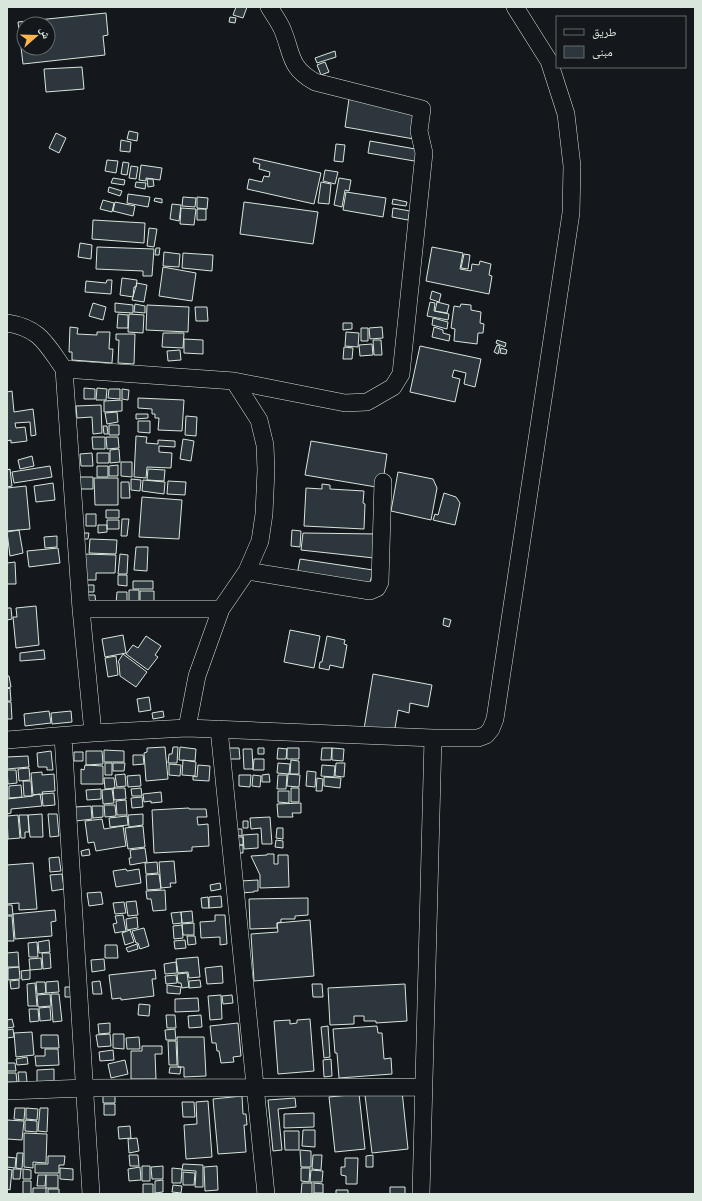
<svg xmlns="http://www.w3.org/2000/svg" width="702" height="1201" viewBox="0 0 702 1201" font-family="'Source Serif 4','Noto Naskh Arabic',serif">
<rect width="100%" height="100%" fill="#14181c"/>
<path fill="#2c363c" stroke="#d8e6dc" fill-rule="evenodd" d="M236,7H247L243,18L233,15Z
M106,13L108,35L103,36L105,55L23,64L18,22ZM24,24H48V48H24Z
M230,17L236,18L235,23L229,22Z
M335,51L336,57L317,63L315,58Z
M325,62L329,72L321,75L317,65Z
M82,67L84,89L46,92L44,69Z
M349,99L418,108L414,139L345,127Z
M129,131L138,133L137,141L127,139Z
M56,133L66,138L59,153L49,148Z
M121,140L131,142L130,152L120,151Z
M370,141L421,150L420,162L368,153Z
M336,144L345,145L343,162L334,161Z
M254,158L321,173L314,204L247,189L249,179L262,182L264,176L269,177L270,172L259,169L260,164L253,162Z
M107,160L118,161L116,173L105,171Z
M123,162L129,163L127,175L121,174Z
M141,165L162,168L160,180L146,178V181L139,180Z
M131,166L138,167L136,179L129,178Z
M325,170L338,172L335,184L323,181Z
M113,178L125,180L124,185L111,183Z
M339,178L351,180L349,191L345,190L342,207L334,205Z
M147,179H153L154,186L148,187Z
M136,182L146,183L145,189L135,187Z
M321,182L331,184L329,204L318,203Z
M109,187L122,191L120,196L108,192Z
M346,192L386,198L383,217L343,210Z
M128,194L150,197L148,207L127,203Z
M183,197L196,198L195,207L182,206Z
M197,197L208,198L207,209L197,208Z
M155,198L162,199V203L154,201Z
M393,199L407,202L406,206L392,204Z
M103,200L114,203L112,212L100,209Z
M115,202L135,206L133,216L113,211Z
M244,202L318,212L313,244L240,234Z
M172,204L181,205L179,221L170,219Z
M181,208L196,209L194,225L180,224Z
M393,208L410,211L408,220L392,217Z
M197,209H206V220H197Z
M93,220L145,223L144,243L92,239Z
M149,228L157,229L154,247L147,246Z
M80,243L92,245L91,259L78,257Z
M97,247L154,249L152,276H143V271L96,269Z
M432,247L463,253L460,269L471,271L472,264L479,265L480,261L491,264L489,275L492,276L489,294L426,281Z
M156,248H160L159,255H155Z
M164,252L180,254L179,267L163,266Z
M183,253L213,255L212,271L182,268Z
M464,254L470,255L468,269L461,268Z
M163,267L196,273L192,301L159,296Z
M122,278L137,280L136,287H134L133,297L120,295Z
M107,280H112L111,294L85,292L86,281L106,283Z
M137,283L147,285L144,302L132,300Z
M432,291L441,294L439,302L430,299Z
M430,302L435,303L434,311L449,314L448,320L427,316Z
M437,302L449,305L447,313L435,311Z
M93,303L106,307L103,320L89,316Z
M115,303L133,305V313L115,312Z
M135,304L145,306V313L134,312Z
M461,304L471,305V310L481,312L480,323L484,324L483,333H478L477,344L454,341L455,329L451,328L454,306L460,307Z
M147,305L189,307L188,332L146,330Z
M195,307H207L208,321H196Z
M118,314L128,315V328H117Z
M129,314L144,315L143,333L128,332Z
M433,318L448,322L447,329L432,325Z
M343,323H352V329L343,330Z
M70,327L78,328L77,334L97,335V332H110L109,349H113L112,363L72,360V352H69Z
M382,327L383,338L370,339L369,328Z
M434,327L443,330V333L450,335L449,341L432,337Z
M361,328H368V341H361Z
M346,332L359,333L358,347L345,346Z
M163,333H184L183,348L162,347Z
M116,334H135L134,364L118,363L119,340H116Z
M184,339L203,340V354L184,353Z
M373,340H381L382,355H374Z
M497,340L506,343L505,347L496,343Z
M372,344L373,355L360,356L359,345Z
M497,345L500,346L498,354L494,352Z
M420,346L481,359L475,387L464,384L466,373L454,370L452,377L460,379L455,402L410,392Z
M344,347L353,348L352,359H343Z
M501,348L507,350L506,354L500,353Z
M180,350L181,360L168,361L167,351Z
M84,388L95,389V399H84Z
M97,388L107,389L106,400H96Z
M109,389H120V399L108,398Z
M122,389L129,390L128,400L122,399Z
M12,391L14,412L33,409L36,435L31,436L30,422L15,423L16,428L25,427L27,441L11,443V440L7,441V392Z
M138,398L184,400L182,431L158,430L159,418H155V414H152V409L138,408Z
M122,400V411L104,412V401Z
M101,405L102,433L93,434L92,417L77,418L76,406Z
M117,412L118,422L107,424L105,413Z
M136,414H148V418L136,419Z
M186,416L197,417L196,436L185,435Z
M138,421H150V433L138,432Z
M109,425H119V435H109Z
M103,426H107L108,434H104Z
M136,436L147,437L146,443L158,444V440L175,441V447L159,446V452L172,453L171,468L147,467L146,478L134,477Z
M92,437H105V449H93Z
M106,437H118L119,448L107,449Z
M183,439L194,441L191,461L180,459Z
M311,441L387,454L382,488L305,475Z
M119,449L120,462L110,463V450Z
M92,453L93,466H81L80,454Z
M97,453H109V463H97Z
M32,456L34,466L20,469L18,460Z
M121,462H132V477L121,476Z
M118,465V476H109V466Z
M50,466L52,477L14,483L12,472Z
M97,466H108V477H97Z
M10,469L12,486L7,487V470Z
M148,469L165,470L164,481L147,480Z
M398,472L433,479L437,488L431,520L391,511Z
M77,477H93V489H76Z
M94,478H118V505H95Z
M131,479L141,480L140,491L131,490Z
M143,480L165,482L164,494L142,491Z
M168,481L186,482L185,495L167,494Z
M121,482H129L130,498H121Z
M53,483L55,500L36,502L34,486Z
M322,484L330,485V489L364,491L363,503L365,504L364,529L304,526L306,488L322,489Z
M26,486L30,529L7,531V488Z
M444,493L456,497L460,503L455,525L433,520L435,514L438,515Z
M142,497L182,500L179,539L139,537Z
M106,510H119V518H106Z
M86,514H96V526H86Z
M122,519H129L127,536H121Z
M107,520H119V529H107Z
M98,525H107V532L98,533Z
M19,530L23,553L10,556L7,532Z
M292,530L301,531L300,547L291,546Z
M79,533H89L88,539H79Z
M303,533L378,534L374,558L301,550Z
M57,536V547L45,548L44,537Z
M90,539L117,540L116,554L89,553Z
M136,547H148L147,571L134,570Z
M58,548L60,563L29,567L27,551Z
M83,554L116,555L115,573H96V580H83Z
M120,554L128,555L127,574H118Z
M300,559L373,570L370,583L297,575Z
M15,562L16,584H7V563Z
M118,575H127V586L118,585Z
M133,581H153V589H133Z
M82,585H94V592H82Z
M129,590H139V602H129Z
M140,591H154V604H140Z
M117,592H127V603H116Z
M83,595H95L96,606H84Z
M36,606L39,645L16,648L13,617H17L16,608Z
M7,608H11L12,619L7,620Z
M444,618L451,620L449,627L443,625Z
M290,630L320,636L314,668L284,662Z
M123,635L126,653L105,657L102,639Z
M146,636L161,646L155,655L158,657L148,670L126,654L133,645L138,648Z
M327,636L345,640L344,644L347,645L343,668L330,665L329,670L319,668L320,662H322Z
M44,650L45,659L20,661V653Z
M123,654L147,672L136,687L120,676L119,663L118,662Z
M116,656L118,675L108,677L105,658Z
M373,674L432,685L428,707L410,703L409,713L398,710L394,734L364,729Z
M7,676H9L11,687L7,688Z
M10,688L11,701H7V689Z
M149,697L151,710L139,712L137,699Z
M7,702H11L12,719H7Z
M49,711L51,723L25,726L24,714Z
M71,711L72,722L52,724L51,713Z
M163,711L164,717L153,719L152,713Z
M165,747L168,779L146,781L144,753L147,752V748Z
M173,747H178L177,763H168L169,754H172Z
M180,747L196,749L195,761L179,760Z
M227,748H239L240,759H228Z
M258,748H264V754H258Z
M278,748L287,749L286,759H277Z
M287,748H299V759H287Z
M322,748H332L331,760H321Z
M332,748L344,749L343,761L332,760Z
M243,749H252L253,769H244Z
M104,750L124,751V762H104Z
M51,751L53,770H47V767H38L37,753Z
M86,751H102L103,764L86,765Z
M74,752H83V761H74Z
M133,755H143L144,764L133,765Z
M28,756L29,767L7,769V757Z
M254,759H264V770H253Z
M183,760L196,762L195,776L182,775Z
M291,760L299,761V774H290Z
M105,763H112V775H105Z
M113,763H125L124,771H113Z
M278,763L290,764L289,774L277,773Z
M336,763H345L344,777L335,776Z
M169,764L181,765L180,776L169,775Z
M85,765L103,766V784H81V769L84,770Z
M198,765L210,766L209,781L193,780V776L197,777Z
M322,765L335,766L334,777L321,776Z
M29,768L30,780L19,781L18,769Z
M7,770H16L17,783L8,784Z
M307,771L316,772L315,787L306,786Z
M42,772V775L54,774L55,791L42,792L43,794L33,795L31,773Z
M125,774L126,786L117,787L115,775Z
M269,774L270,782H262V775Z
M288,774L300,775L299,787L287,786Z
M140,775L141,786L128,787L127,776Z
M239,775H251L250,787L239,786Z
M253,775L261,776L260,787L252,786Z
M278,775H287L286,789H277Z
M324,777L341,778L340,788L324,786Z
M104,778H114L115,788L105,789Z
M317,778L323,779L322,791H316Z
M23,781H31L32,796H24Z
M21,785L22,797L9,798V786Z
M113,788H125L126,799L114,800Z
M141,788L142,796H132L131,789Z
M291,788H299V802H291Z
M101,789V799L87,800L86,790Z
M112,789L114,803L103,804L102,790Z
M278,791H289V803L278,802Z
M161,792L162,802L151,803V801L144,802L143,794Z
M54,793L55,805L43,806L42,794Z
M40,794L42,806L11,809V813L7,814V799L33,796V795Z
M142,797L143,807L132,808L131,798Z
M126,800L127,815H117L116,801Z
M301,803V813H292L293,817H278L277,804Z
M104,805H115L116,816L105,817Z
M91,806L92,819L76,821L75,807Z
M92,806H103V817L93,818Z
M189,808V809H206L207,817H197L198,825L208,824L209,846L192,847V851L154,853L152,810Z
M42,814L43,837H30L28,815Z
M48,814H57L59,836L50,837Z
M143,814V825L129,827L128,815Z
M18,815L20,838L8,839L7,816Z
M19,815H28L29,832H25V838H21Z
M127,816L128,825L110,827L109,818Z
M270,817L272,844H262L261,828L251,829L250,818Z
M102,819L104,829L123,826L126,846L96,851L94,842L88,843L85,821Z
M243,821H248V828H243Z
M143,826L145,847L128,849L125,828Z
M277,828H283V839L276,838Z
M236,829H242V836L235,835Z
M258,834V848L244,849L243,835Z
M235,837H243V845H236Z
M276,840L283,841V848L275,847Z
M235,845H243V853H235Z
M145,848L147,862L130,865L129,858H131L130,850Z
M89,849L90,855L82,856L81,851Z
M267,854H274V864H278V855H288L289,887L260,888V875L251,856L267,855Z
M59,857L61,871L50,872L49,858Z
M174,861L176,883H170L171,887L161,888L159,862Z
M157,862L158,873L146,874L145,863Z
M33,863L37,909L19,910V903L7,904V865Z
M126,869L127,871L139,869L141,883L116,887L113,871Z
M62,874L64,889L52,891L50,875Z
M159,874L161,889L147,890L146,875Z
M258,880V891H254V892L241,893V881Z
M220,883L221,889L211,891L210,885Z
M165,890L166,910L153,911L151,899H147L146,891Z
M101,892L103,904L89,906L87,893Z
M221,896L222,907L209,908V897Z
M208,897L209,908H202L201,898Z
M308,898V915L295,916V919H281V922L277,923V928L250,929L249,899Z
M136,901L138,915L128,916L126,902Z
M124,902L126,913L115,914L113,903Z
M7,905H12L13,915H7Z
M55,910L56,921L51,922L52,936L15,939L13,914Z
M192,911L193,922L182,923L181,912Z
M181,912L182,923L173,924L171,913Z
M123,915L126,931L115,933L113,924L117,923L115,916Z
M215,915H225L227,944L220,945V937L201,938L200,922L215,921Z
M7,916H12L14,941H7Z
M137,917L138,928L127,930L126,919Z
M310,920L314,976L254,981L251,934L278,932L277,923Z
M194,923V935H183L182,924Z
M182,925L183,938L174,939L173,926Z
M144,928L149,946L140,949L138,943H136L132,931Z
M130,930L134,942L125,945L122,933Z
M187,936H195L196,944L188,945Z
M49,940L50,952L39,953L38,942Z
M185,940L186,948L175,949L174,941Z
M37,942L38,957H29L28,943Z
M137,944L138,949L128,952L126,948Z
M105,945H117L118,958H105Z
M18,952L19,967H7V953Z
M42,953H50L51,968L43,969Z
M198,957L200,977L189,978L188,972L178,973L176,959Z
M41,958L42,969L30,970L29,959Z
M104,959L105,970L92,972L91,960Z
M176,962L177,973L165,974L164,964Z
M222,966L223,983L207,984L205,968Z
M19,967L20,979L8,980V968Z
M30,970V979L22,980L21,971Z
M155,970L156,979H152L154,996L121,1000V998L112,999L109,975Z
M187,973L189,987L182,988L181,983H178L177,974Z
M176,975L177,983L166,984L165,976Z
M19,980V988L11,989L10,981Z
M200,980L201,987L189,988V981Z
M58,981L59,992L46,993V982Z
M100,981L102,994H93L92,982Z
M36,982H45L46,993L37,994Z
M35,983L37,1006H28L27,984Z
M312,984H322L323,997H313Z
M405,984L407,1021L376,1023V1021H364V1016H354V1024L330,1025L328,988Z
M167,985L181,987L180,994L167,993Z
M65,987H73L74,997H65Z
M50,994L51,1006L38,1007L37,995Z
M51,994H59L62,1021L53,1022Z
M221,995L222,1019L210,1020L208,996Z
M232,995L233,1003L223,1004L222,996Z
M198,998L199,1011L175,1012V999Z
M139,1004L150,1005L149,1016L138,1015Z
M50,1007L51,1020L40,1021L39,1008Z
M29,1009H38L39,1021L30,1022Z
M166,1015H175L176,1028H167Z
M201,1015L202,1027L189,1028L188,1016Z
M12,1019L14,1027L7,1028V1020Z
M310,1019L314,1071L278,1074L274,1021L290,1020V1024L297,1023V1020Z
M110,1023V1033L99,1034L98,1024Z
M238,1023L241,1056L233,1057L234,1062L221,1063L219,1051H217L216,1043H212L210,1026Z
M328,1026L330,1057L324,1058L321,1027Z
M377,1026L378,1033H382L384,1059L391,1058L392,1074L339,1078L337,1053H335L333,1029Z
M13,1029L14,1037L7,1038V1030Z
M175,1029L176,1040H166L165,1030Z
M32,1032L34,1055L16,1057L14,1033Z
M110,1034L111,1046L98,1047L96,1035Z
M113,1034H124V1049L113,1048Z
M41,1035H58L59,1048H41Z
M139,1037L140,1049H127L126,1038Z
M177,1037H204L206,1076L184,1077V1067H178Z
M168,1041H176L177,1065H169Z
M142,1046H162V1054H155L156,1079H131V1051H142Z
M45,1049H58L59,1065L36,1066L35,1056H45Z
M113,1050L114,1060L100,1061L99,1052Z
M27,1057L28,1064L17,1065L16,1059Z
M331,1059L332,1076L324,1077L323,1060Z
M125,1060L128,1074L111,1078L108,1064Z
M7,1063H15L16,1071H7Z
M170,1067H181L180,1074L169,1073Z
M54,1069V1081L37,1082V1070Z
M18,1072H26L27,1082L19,1083Z
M7,1073H16L17,1082H7Z
M402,1091L408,1149L372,1153L365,1095Z
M359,1094L365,1149L335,1152L329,1097Z
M103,1096H115V1103H103Z
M242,1096L243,1114H246L247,1125H244L246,1152L218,1154L213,1099Z
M295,1098L296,1107L278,1109L282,1150L273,1151L268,1100Z
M208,1101L212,1157L186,1159L184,1125L197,1124L196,1102Z
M182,1102H194L195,1117H183Z
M104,1104H115V1115H104Z
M15,1108H25L24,1120L14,1119Z
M26,1108L38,1109L37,1120L26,1119Z
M40,1108H48L47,1132L38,1131Z
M314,1113V1127L284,1128V1114Z
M7,1120L24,1121L22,1140L7,1139Z
M25,1120L37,1121V1132L25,1131Z
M130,1126L131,1138L119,1139L118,1127Z
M303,1130H315V1147L302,1146Z
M284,1131H299V1150H285Z
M24,1133L47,1134L46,1163L33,1162V1168L24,1167Z
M137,1138L139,1151L129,1153L128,1139Z
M300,1150L311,1151V1167H301Z
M17,1153H23L22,1169L16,1168Z
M129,1155H138L139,1166H130Z
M313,1155H322L321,1170L312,1169Z
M373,1155V1167H366V1156Z
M48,1156H65L64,1165H59V1173H35V1164H48Z
M7,1157L16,1158L15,1168L7,1167Z
M345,1158H358L357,1184H346V1176L341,1175V1167H345Z
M183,1164L203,1165V1187H195L196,1171L182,1170Z
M142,1166H150V1181H142Z
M163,1166V1179H152L151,1167Z
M217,1166L218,1190L205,1191L204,1167Z
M140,1167L141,1180L129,1181L128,1169Z
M60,1168L73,1169V1180L60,1179Z
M172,1168L182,1169L181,1183H172Z
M301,1168H310L309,1182L301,1181Z
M7,1169L12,1170L10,1190L7,1189Z
M13,1169H21L20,1179H13Z
M23,1169L31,1170V1179H23Z
M311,1170L323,1171L322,1182H310Z
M183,1172L195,1173L194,1185H183Z
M38,1175H46L45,1186H37Z
M46,1175H58V1188H46Z
M163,1180V1192L155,1193V1181Z
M23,1181H31V1194H23Z
M302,1183H312V1194H301Z
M314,1183L323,1184V1193H314Z
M143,1184H153V1194H143Z
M173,1185L182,1186L181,1193L172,1192Z
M390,1187H405V1194H390Z
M33,1188H46V1194H33Z
M48,1189H59V1194H48Z
M336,1190H348V1194H336Z"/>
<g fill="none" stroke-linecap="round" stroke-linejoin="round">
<g stroke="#d8e6dc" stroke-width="18">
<path id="street" d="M7,323C40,328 46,344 64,369L234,381L345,403L367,402L393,387L401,374L424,153L419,131L422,109L315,82C289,67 293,56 283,31C280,23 274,15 269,7
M64,369L81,609L93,733
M247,571L370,591L377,588L380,582L383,482
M81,609H221
M187,728L197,676L221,609L247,571L260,541L264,514L266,470L265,445L259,420L234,381
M219,729L266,1194
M63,736L91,1194
M7,740L93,733L187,728L433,738H478L486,735L491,729L495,719L571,213L572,166L566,114L549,61L515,7
M7,1091L86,1088L424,1087
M421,1194L433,738"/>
</g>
<use href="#street" stroke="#14181c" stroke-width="17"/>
</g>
<rect width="702" height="1201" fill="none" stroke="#d8e6dc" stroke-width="16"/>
<rect x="556" y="16" width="130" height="52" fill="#14181c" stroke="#626a69"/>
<rect x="564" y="29" width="20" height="6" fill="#14181c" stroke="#626a69"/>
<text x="592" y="36" font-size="12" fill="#d8e6dc">طريق</text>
<rect x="564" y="46" width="20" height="12" fill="#2c363c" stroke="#626a69"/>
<text x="592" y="56" font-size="12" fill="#d8e6dc">مبنى</text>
<g transform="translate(36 36) rotate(70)"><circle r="19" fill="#14181c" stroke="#626a69"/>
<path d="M0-3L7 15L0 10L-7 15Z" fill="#ffb74d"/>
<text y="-6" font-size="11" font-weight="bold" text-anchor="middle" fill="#d8e6dc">ش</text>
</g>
</svg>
